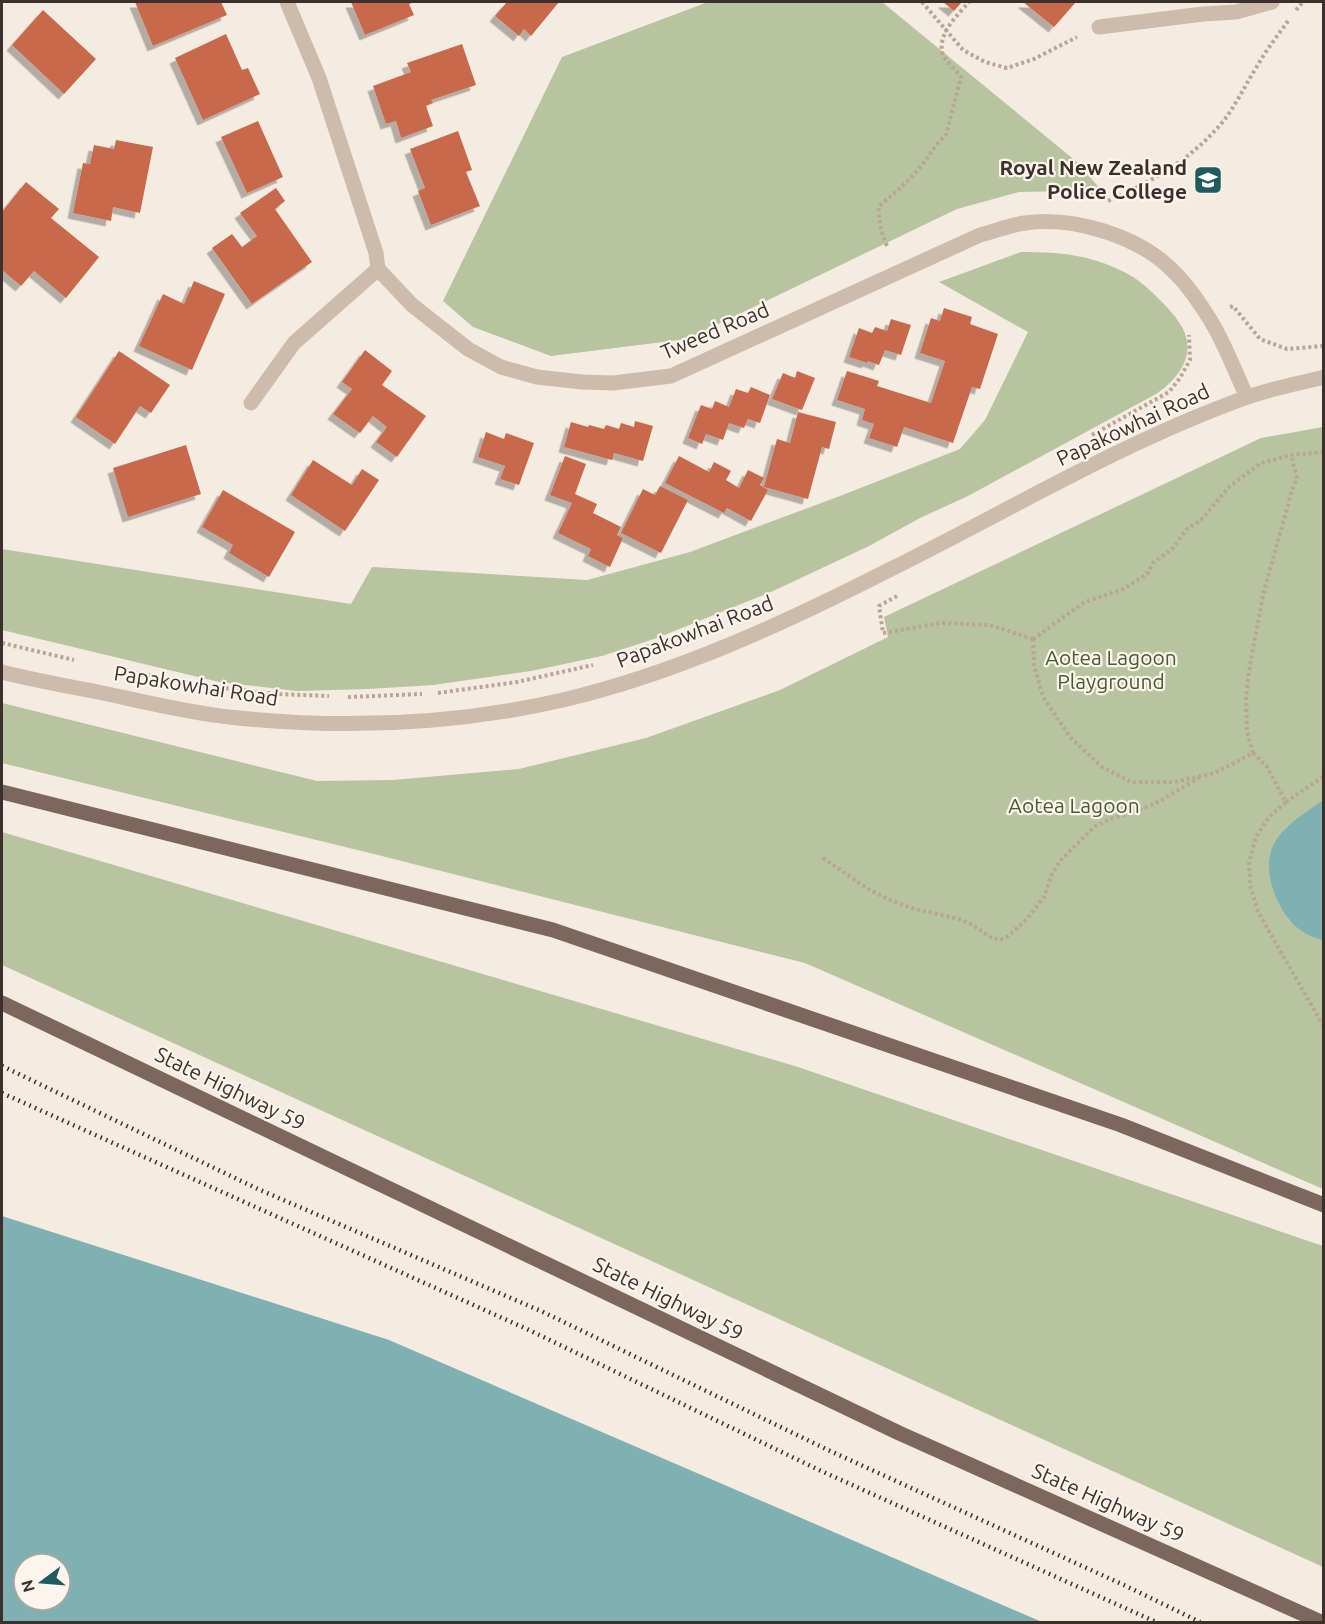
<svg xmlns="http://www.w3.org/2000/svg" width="1325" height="1624" viewBox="0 0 1325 1624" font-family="Ubuntu,sans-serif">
<defs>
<filter id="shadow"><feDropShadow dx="-5.5" dy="5.5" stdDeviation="0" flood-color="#0004"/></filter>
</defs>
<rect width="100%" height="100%" fill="#f4ebe1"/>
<path fill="#b8c4a0" d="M708,2H882L1077,162L1108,198L1070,191L1019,192L957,209L687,339L551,356L473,327L443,301L562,57Z
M1021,252C1057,252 1087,254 1120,270C1138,278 1149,289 1163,303C1168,309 1174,314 1178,321C1199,349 1182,377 1156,394L968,496L920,518L869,546L771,592L657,638L602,656L531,671L433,685L368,689L297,691L219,682L2,630V549L351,604L372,567L587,580L690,552L840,496L960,449L985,420L1028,332L939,282Z
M1323,427V1189L805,963L374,854L2,763V703L317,781L393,780L519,769L646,738L780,690L888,637L884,617L1261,438Z
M2,832L798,1067L1323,1246V1567L2,965Z"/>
<path fill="#7fb0b2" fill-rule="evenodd" d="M1323,800V940C1315,938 1306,935 1299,929C1278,913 1261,871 1273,846C1283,825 1306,813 1323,800Z
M2,1216L389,1340L1042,1622H2ZM24,1564H60V1600H24Z"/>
<path fill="#c8694b" filter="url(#shadow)" d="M135,2H221L227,15L153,46Z
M351,2H414L409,4L414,15L365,35Z
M507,2H559L531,36L524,29L519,36L495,16Z
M943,2H962L954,11Z
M1023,2H1076L1054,27Z
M43,10L96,59L64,94L12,45Z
M226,34L242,70L248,68L260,94L203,120L175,58Z
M462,44L476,85L431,100L433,103L426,106L433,126L401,138L396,121L386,124L373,86L411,72L407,63Z
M258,121L283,177L247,193L221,137Z
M458,131L472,170L466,172L480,206L431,225L418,191L425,188L410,149Z
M116,140L153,147L140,213L113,207L111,221L73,213L83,163L90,164L94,145L114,149Z
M26,182L59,209L51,218L99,257L66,298L34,271L21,286L2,270V212Z
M276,188L285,201L275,209L312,262L252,304L212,248L232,234L242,247L257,236L240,213Z
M194,281L225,294L192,370L139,346L163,294L184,304Z
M944,308L972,317L970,324L998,334L980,389L972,387L953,443L904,427L897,447L869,438L874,424L862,420L865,409L837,400L847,371L879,381L877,386L931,403L945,361L920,353L931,318L940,321Z
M891,319L911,325L901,355L885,350L879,365L868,361L867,363L849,357L859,328L872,333L875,327L887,331Z
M365,350L392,371L382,385L426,416L397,457L376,442L387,427L373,416L360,433L333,414L352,389L342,382Z
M119,351L170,385L151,413L140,406L115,444L76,417Z
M797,371L815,378L802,410L772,399L783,373L795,378Z
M751,387L770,395L760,423L748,419L744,428L729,423L723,440L706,434L702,444L688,438L701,405L712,409L715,401L729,407L736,389L748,393Z
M798,412L836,422L829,449L822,447L808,499L764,487L777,439L790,443Z
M635,421L653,426L643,461L614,453L612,460L564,447L571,422L588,427L589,425L604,429L606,425L619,429L621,423L634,427Z
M486,432L504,439L506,433L534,443L519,485L500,479L505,466L478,457Z
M186,445L201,494L128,517L113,468Z
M565,456L586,464L575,494L597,504L593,513L621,527L617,535L623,538L610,567L588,556L591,549L558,533L572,503L550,495Z
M679,456L709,472L714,462L731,471L726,480L739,488L748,470L764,478L760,485L768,490L751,521L727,508L724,513L665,483Z
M313,460L352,485L362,469L379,480L345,531L291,495Z
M660,486L688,500L661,553L621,533L643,489L655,495Z
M223,490L295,532L269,577L229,553L233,545L202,527Z"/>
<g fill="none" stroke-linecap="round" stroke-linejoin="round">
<path stroke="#b9a596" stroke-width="4" stroke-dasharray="3 3" stroke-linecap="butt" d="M922,2L963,50L985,62L1007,68L1034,59L1077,37
M1296,10L1303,2
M1108,201C1153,181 1194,158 1225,119C1238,101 1247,82 1259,63C1267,49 1278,35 1288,21
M887,246C881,232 878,221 879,206C895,193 909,181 922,165C930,155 936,143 946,135L961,77C957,71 945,61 943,55C936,34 958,15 969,2
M1230,307L1233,306L1260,339L1287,349L1324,346
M1092,435L1169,392L1180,378L1190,360L1189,335
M897,596L879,606L883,633L941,623L990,625L1033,639
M1033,639L1034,665L1043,697L1070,737L1102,767L1131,782H1174L1215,773L1253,753L1267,767L1286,802L1269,817L1256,837L1249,862L1250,885L1258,912L1324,1027
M1033,639L1085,602L1123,589L1147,574L1153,563L1173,548L1187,529L1201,520L1229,487L1261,463L1291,455L1324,452
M2,643L74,660
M623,655L684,634
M137,673L198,685L276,694L329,696
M438,693L517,682L593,665
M348,697L422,694
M1253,753L1247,732L1246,696L1250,665L1263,595L1292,490L1297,478L1291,455
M1286,802L1324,776
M823,858L868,889L890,900L911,908L959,919L973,925L990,937L1000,940L1007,937L1026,920L1044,897L1052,874L1061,860L1094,827L1110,819L1135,812L1156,803L1199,778"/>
<path stroke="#cdbbac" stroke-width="15" d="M1099,27L1203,14L1236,12L1272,2"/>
<path stroke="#cdbbac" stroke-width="15" d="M251,403L294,343L378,269"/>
<path stroke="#cdbbac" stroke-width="15" d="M287,2L319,78L376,253L378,269L412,305L468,349L501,367L537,377L582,382L613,383L671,376L980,235C995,231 1010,225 1025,223C1073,216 1139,236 1173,271C1187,284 1199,302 1209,318C1224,341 1235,372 1247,397
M2,672C33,680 66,686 98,692C141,701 184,712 229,717C340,729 454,725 563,700C677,673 785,623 889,570C1006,512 1119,444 1242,399C1268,389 1297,384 1324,377"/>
<path stroke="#7d675c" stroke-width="15" d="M2,792L553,930L1121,1125L1324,1205
M2,1003L899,1433L1321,1622"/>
<path stroke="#3b302b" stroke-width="4.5" stroke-dasharray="1.5 4.5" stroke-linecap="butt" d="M2,1066L260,1190L541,1311L828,1450L1126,1586L1200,1622
M2,1093L529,1330L819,1470L1156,1622"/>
</g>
<defs>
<g id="university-square" transform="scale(1.5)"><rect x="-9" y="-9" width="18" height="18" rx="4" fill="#1f5a5e" stroke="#fbf5ee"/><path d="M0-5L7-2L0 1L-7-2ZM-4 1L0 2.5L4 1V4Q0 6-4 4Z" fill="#fff"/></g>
</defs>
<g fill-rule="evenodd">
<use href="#university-square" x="1208" y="180"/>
</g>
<g text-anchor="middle" stroke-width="4.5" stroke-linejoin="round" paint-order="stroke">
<g font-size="21" font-weight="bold" fill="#3b302b" stroke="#fbf5ee" text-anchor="end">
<text x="1187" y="175">Royal New Zealand<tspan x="1187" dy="24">Police College</tspan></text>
</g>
<g font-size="21" fill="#3b302b" stroke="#fbf5ee">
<text transform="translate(715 331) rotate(-23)" y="7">Tweed Road</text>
<text transform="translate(1133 425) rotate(-25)" y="7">Papakowhai Road</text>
<text transform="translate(695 632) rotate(-21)" y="7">Papakowhai Road</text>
<text transform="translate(196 686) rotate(9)" y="7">Papakowhai Road</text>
<text transform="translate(230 1089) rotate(26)" y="7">State Highway 59</text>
<text transform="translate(668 1299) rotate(26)" y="7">State Highway 59</text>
<text transform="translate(1108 1503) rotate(24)" y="7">State Highway 59</text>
</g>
<g font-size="21" fill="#4a5a2e" stroke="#fbf5ee">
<text x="1111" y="665">Aotea Lagoon<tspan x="1111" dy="24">Playground</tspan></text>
<text x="1074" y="813">Aotea Lagoon</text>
</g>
</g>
<rect width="1325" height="1624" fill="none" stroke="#3b302b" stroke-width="6"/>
<g transform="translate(42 1582) rotate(254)"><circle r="28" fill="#fbf5ee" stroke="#aea6a0" stroke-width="1.5"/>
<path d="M0-4.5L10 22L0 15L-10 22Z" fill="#1f5a5e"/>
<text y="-9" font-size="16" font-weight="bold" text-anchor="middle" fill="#3b302b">N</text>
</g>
</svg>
